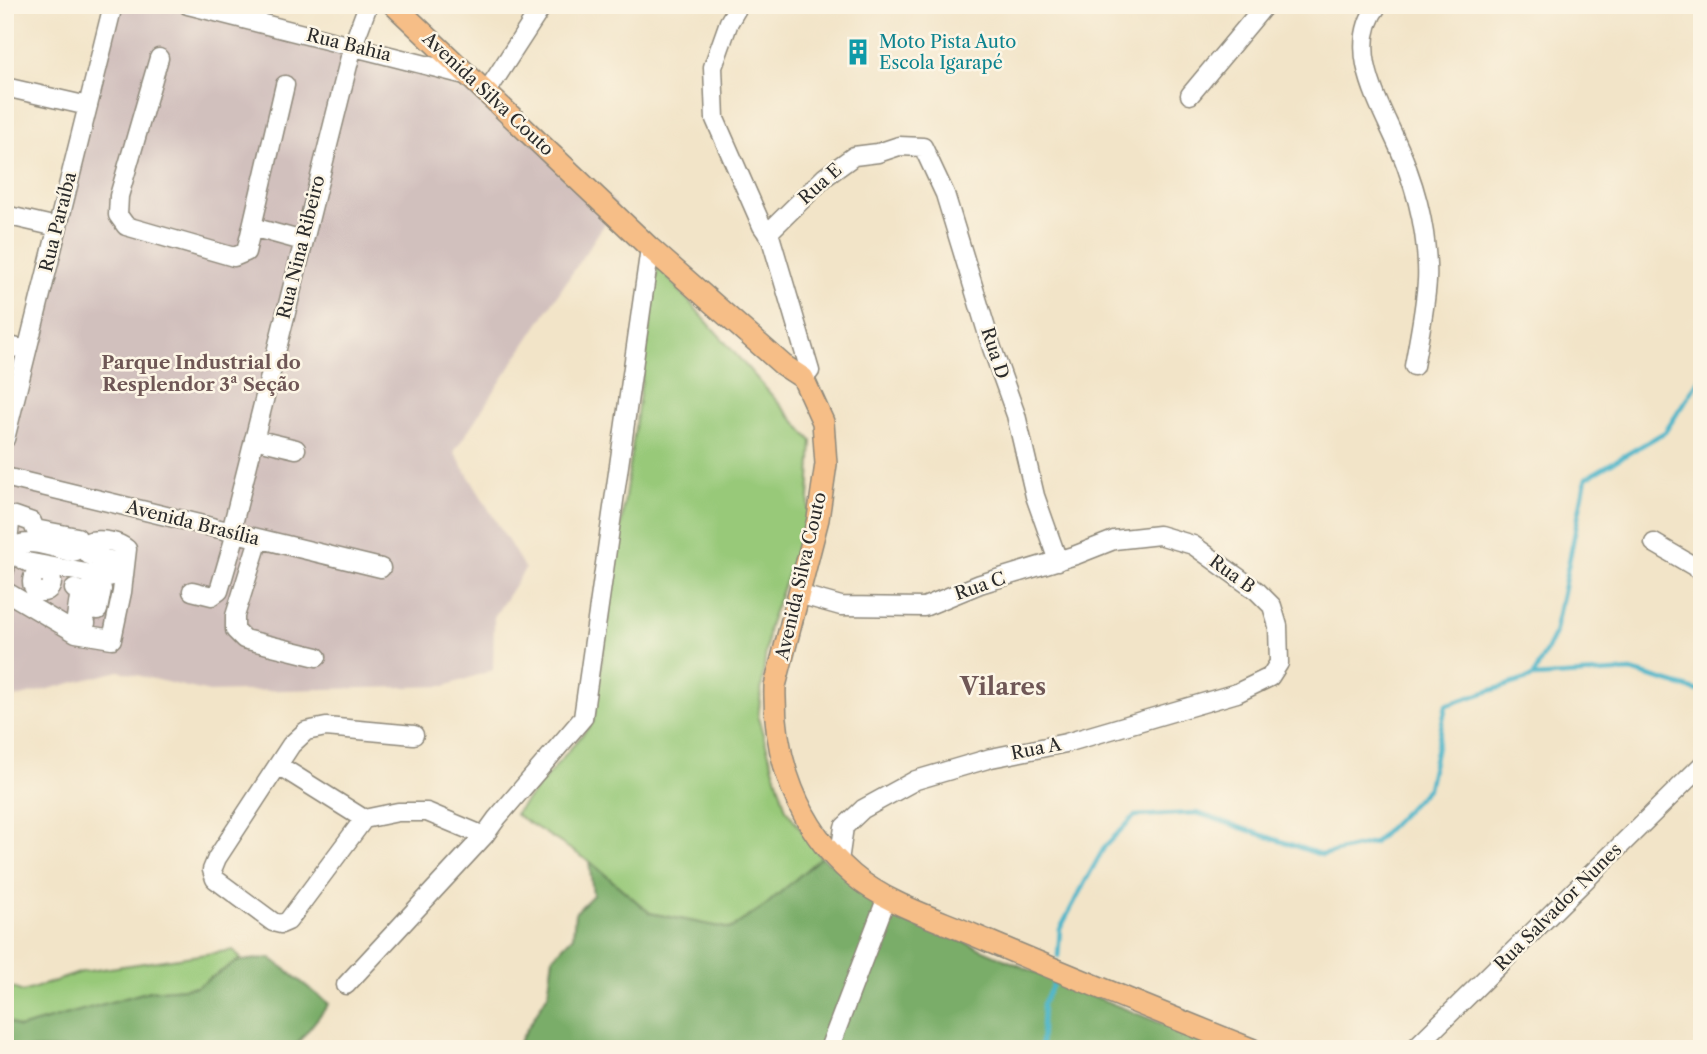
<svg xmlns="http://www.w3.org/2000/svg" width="1707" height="1054" viewBox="0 0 1707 1054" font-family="'Libre Caslon Text',serif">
<rect width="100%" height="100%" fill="#fcf5e5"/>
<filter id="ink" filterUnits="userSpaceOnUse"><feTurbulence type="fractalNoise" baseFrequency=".0143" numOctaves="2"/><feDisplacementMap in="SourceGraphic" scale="14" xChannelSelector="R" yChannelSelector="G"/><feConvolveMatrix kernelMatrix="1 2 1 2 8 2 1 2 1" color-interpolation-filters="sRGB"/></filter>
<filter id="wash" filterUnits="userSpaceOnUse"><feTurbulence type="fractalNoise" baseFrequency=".00686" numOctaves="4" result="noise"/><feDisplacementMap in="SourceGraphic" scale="28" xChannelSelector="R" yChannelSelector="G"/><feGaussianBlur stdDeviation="1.57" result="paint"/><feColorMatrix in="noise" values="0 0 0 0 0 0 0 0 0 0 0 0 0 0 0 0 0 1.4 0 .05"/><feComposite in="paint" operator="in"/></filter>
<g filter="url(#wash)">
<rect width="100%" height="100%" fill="#f2e4c8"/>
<path fill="#d1c0bd" d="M111,5H177L491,85L617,205L454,452L525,569L494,617L493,670L445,686L209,692L119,671L5,700V438Z"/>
<path fill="#98c979" stroke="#627a52" stroke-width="2" d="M658,266L812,441L808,517L769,626L758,718L786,809L821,857L766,905L730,929L650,913L589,861L515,814L593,722Z
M233,950L241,959L196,987L150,991L19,1028L5,1019V985L23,992L82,972Z"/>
<path fill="#7aad69" stroke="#526c4a" stroke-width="2" d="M821,857L937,930L1046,977L1225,1049H515L548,994L553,957L573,936L575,913L593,895L589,861L650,913L730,929L766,905Z
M271,958L329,1004L293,1049H5V1019L19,1028L150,991L196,987L238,961Z"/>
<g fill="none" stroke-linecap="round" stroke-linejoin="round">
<path stroke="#4cb5c9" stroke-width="4.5" d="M1533,677L1554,635L1586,478L1665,432L1702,376
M1058,956L1060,929L1085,882L1105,846L1135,816L1197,813L1322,855L1374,843L1428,788L1446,705L1533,677L1631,671L1702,692
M1041,1049L1043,1004L1056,979"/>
</g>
</g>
<g filter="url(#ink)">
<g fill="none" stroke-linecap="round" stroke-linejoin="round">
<g stroke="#8e887a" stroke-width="21">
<path id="minor" d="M188,5L469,76
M739,5L729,22L713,67L715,119L762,226L771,239L810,371L803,378
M1378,5C1339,55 1393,122 1408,171C1415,190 1421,213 1424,233C1426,248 1428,266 1427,281C1425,310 1419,338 1414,366
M159,58L119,196L118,215L126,226L234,257L246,252L285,85
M5,87L88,106
M486,93L543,5
M1190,95L1265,5
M5,215L57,227
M252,227L303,241
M767,234L825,177L854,156L878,153L899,146L923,147L945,194L992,348L1016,415L1035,496L1058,561
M5,345L27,350
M5,439L113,5
M254,439L296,449
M5,477L381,568
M231,532L353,45L368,5
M259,539L235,616V630L244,639L317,657
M1654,543L1702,571
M5,570L10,523L15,516L32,522L35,529L77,537L80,543L76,551L72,552C56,549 25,536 13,548V554L27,562L108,577L115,575L118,570L114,561L89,555L87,545L90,541C102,539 118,541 127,549L122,592L112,639L76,633L5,591
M32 582a10 10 0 1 1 20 0a10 10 0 1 1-20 0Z
M74,589L88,593L89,587L102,589L98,610L86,607L88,599L79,597L76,618L86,623
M192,591L212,596L219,591L236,533
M798,594L841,606L924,607L980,584L1076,555L1114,540L1159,535L1193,545L1257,591L1272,606L1278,626L1279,663L1270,677L1237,693L1066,743L991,758L916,780L863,809L844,827L839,861
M278,765L364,819L288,921L281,924L273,922L215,879L212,870L217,858L291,745L306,731L326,727L414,735
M364,819L398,812H427L484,836L497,818L583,718L650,248
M346,985L484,836
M829,1049L887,897
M1414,1049L1702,765"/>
</g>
<g stroke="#8e887a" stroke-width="24">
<path id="major" d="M394,5L650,248L783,365L803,378L823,422L826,464L818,519L775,686C773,757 797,827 853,875C887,904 935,918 976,936C1067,975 1159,1012 1251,1049"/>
</g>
<use href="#minor" stroke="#fff" stroke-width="18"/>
<use href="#major" stroke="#f6be87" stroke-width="21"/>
</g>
</g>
<defs>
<g id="building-bare" transform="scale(2.1)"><path d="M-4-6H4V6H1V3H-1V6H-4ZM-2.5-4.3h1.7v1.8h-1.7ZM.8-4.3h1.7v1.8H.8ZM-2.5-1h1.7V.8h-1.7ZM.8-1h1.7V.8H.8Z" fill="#0f9aa8" stroke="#fcf5e5" stroke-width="2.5" paint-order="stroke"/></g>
</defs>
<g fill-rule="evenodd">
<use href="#building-bare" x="858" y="52"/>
</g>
<g text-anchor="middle" stroke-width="5" stroke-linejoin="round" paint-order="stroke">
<g font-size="18" fill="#0d838f" stroke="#fcf5e5" text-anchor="start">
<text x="879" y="48">Moto Pista Auto<tspan x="879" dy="21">Escola Igarapé</tspan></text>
</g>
<g font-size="18" fill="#2b2b2b" stroke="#fcf5e5">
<text transform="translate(349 45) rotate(14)" y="6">Rua Bahia</text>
<text transform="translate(488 94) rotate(43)" y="6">Avenida Silva Couto</text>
<text transform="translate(820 184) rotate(-42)" y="6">Rua E</text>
<text transform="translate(58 222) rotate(-76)" y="6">Rua Paraíba</text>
<text transform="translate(301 247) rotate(-76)" y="6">Rua Nina Ribeiro</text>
<text transform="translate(995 353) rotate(72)" y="6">Rua D</text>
<text transform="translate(193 523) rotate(14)" y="6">Avenida Brasília</text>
<text transform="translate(1232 574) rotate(36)" y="6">Rua B</text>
<text transform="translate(801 576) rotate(-77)" y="6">Avenida Silva Couto</text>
<text transform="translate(980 586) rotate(-19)" y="6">Rua C</text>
<text transform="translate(1036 749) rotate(-11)" y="6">Rua A</text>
<text transform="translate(1558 907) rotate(-45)" y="6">Rua Salvador Nunes</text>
</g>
<g font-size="19" font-weight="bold" fill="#6f5756" stroke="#fcf5e5">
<text x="201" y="369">Parque Industrial do<tspan x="201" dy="22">Resplendor 3ª Seção</tspan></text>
</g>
<g font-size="24" font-weight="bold" fill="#6f5756" stroke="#fcf5e5">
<text x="1003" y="695">Vilares</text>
</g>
</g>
<rect width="1707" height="1054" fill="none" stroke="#fcf5e5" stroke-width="28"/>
</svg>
